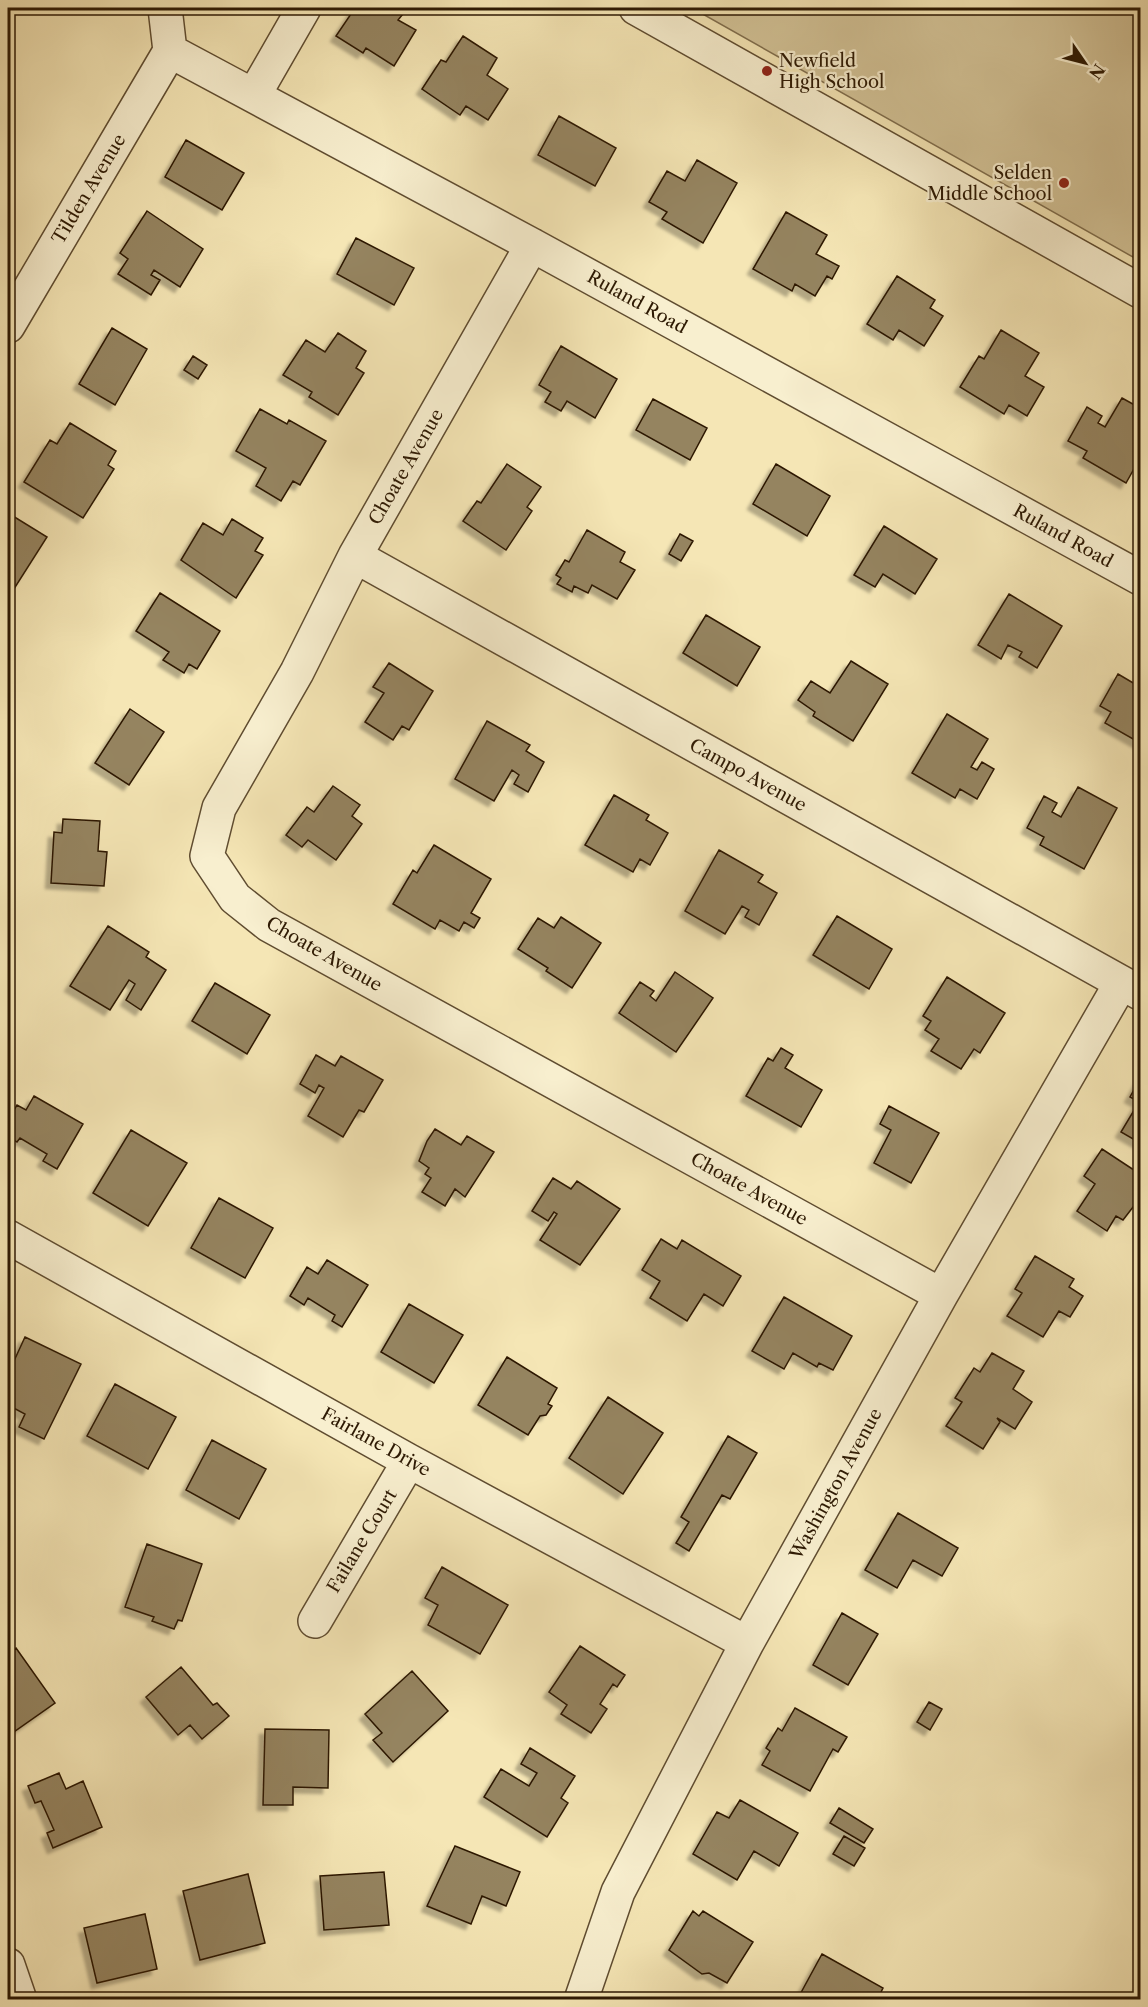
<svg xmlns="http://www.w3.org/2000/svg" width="1148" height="2007" viewBox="0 0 1148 2007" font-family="'Libre Caslon Text',serif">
<defs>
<filter id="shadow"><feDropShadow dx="-5.5" dy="5.5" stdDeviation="1.5" flood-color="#0004"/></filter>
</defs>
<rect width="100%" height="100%" fill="#f5e6b5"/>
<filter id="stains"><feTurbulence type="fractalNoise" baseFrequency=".00333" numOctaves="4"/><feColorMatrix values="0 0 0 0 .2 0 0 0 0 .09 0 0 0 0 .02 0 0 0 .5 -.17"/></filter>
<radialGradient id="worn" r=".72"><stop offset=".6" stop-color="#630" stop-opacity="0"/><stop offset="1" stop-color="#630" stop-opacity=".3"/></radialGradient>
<path fill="#d3c397" stroke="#806e4d" stroke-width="1.5" d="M692,8H1140V261Z"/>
<path fill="#958460" stroke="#2d1903" stroke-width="1.5" filter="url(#shadow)" d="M355,8H392L403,14L398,20L416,30L394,66L366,48L363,53L336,36Z
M463,36L497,58L487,75L508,89L488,120L466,106L460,115L422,89L441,60L446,62Z
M559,116L616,148L595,186L538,155Z
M186,140L244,173L222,210L165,177Z
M697,160L737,183L703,243L662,219L667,212L649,202L667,171L685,181Z
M147,211L203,249L180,287L154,270L151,275L160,280L151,295L118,274L128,259L120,253Z
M786,212L827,235L816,254L839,266L832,279L827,276L815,296L795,284L792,291L753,269Z
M356,238L414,268L394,305L337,274Z
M897,276L935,300L930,308L943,316L924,346L899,330L893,340L867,324Z
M112,328L147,349L115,405L79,384Z
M1001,330L1039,353L1025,376L1044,387L1027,416L1009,405L1004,414L960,387L979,356L984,359Z
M338,333L366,351L356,368L364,373L338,415L309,397L312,392L283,375L306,340L325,352Z
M561,346L617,379L595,418L567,401L561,411L545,402L551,392L539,385Z
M193,356L207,365L198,379L184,370Z
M1122,398L1140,408V458L1126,483L1083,458L1087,451L1068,441L1087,407L1102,416L1098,423L1105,427Z
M653,399L707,428L690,460L636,430Z
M260,409L287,424L289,420L326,441L300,485L293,481L281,501L256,486L266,468L236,451Z
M70,423L116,451L108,465L114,469L83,518L24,482L50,440L57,444Z
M507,464L541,487L527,507L532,511L506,550L463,521L477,501L481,503Z
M776,464L830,496L807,536L753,504Z
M8,513L47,537L12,592L8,590Z
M232,519L263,538L255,551L263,555L236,598L181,560L203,523L223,535Z
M884,526L937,559L915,594L883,574L875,587L854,575Z
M587,530L625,552L620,562L635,570L617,599L592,585L588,593L574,586L572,592L557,584L561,578L556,575L565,560L569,562Z
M680,534L693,541L681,561L669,554Z
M160,593L220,631L197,669L189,664L184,673L163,660L169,652L136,631Z
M1009,594L1062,626L1037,668L1019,657L1022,652L1008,645L1001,659L978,645Z
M706,615L760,647L737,686L683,653Z
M851,661L888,684L853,741L813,716L815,712L798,700L811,681L830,693Z
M389,663L433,691L409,730L402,726L393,740L365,722L384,693L373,687Z
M1118,674L1140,687V743L1105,723L1111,712L1100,706Z
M130,709L164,732L129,785L95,763Z
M947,714L988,739L971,767L977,770L982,762L994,769L977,799L960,789L955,798L912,773Z
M487,721L530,745L526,751L544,762L528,792L514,784L519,775L512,770L494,801L455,779Z
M333,786L360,805L352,816L362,824L336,860L308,840L302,847L286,835L307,807L314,812Z
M1078,787L1117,808L1084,869L1040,845L1044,837L1027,828L1044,796L1057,803L1052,812L1061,817Z
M614,795L649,815L646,820L668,833L650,865L640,859L633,872L585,845Z
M63,819L100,821L98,851L107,852L104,886L51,883L54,832L62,833Z
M434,845L491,879L471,913L480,918L474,928L464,922L459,931L440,920L435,929L393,904L413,870L417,873Z
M719,850L763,875L758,882L777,893L759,925L745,917L749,910L742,906L725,934L685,911Z
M837,916L892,949L869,989L813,955Z
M561,917L601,943L572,988L546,971L548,968L518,949L538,918L554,928Z
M108,926L149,952L146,957L166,970L141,1010L126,1000L135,984L129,980L110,1010L70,986Z
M675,972L713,998L676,1052L619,1013L640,982L654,991L650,996L656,1001Z
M947,977L1005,1013L980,1053L974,1049L961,1069L931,1051L939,1039L925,1030L931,1021L923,1016Z
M215,983L270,1015L247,1054L192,1021Z
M781,1048L793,1055L785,1068L822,1090L801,1127L746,1096L768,1058L773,1061Z
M316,1055L335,1066L341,1056L383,1080L364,1112L359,1110L343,1137L308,1116L324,1088L319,1085L315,1093L300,1084Z
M1140,1079V1143L1121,1132L1139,1102L1130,1097Z
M34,1096L83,1124L57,1169L43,1161L47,1154L20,1138L17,1142L8,1136V1121L17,1105L26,1110Z
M889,1106L939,1133L911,1183L874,1163L891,1130L880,1124Z
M435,1129L461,1145L467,1136L494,1152L465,1197L455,1189L445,1206L422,1192L431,1178L425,1174L429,1168L419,1161L427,1141Z
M131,1130L187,1163L148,1226L93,1193Z
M1102,1149L1140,1174V1198L1123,1220L1116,1216L1107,1231L1077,1211L1095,1184L1084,1176Z
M553,1178L571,1189L577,1181L620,1209L580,1265L540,1240L557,1214L554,1212L548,1221L532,1211Z
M219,1198L273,1228L245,1278L191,1248Z
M661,1239L677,1249L682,1240L741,1276L723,1306L704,1294L687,1321L650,1298L660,1281L642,1270Z
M1035,1256L1074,1279L1069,1287L1083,1296L1070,1317L1059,1311L1043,1337L1007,1316L1022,1293L1015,1289Z
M327,1260L368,1285L342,1327L332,1321L335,1315L308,1298L304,1305L290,1296L307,1267L318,1274Z
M784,1297L852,1336L833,1370L819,1363L817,1367L793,1353L784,1369L752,1351Z
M409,1304L463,1335L434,1383L381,1352Z
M25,1337L81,1364L44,1439L19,1427L25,1414L8,1405V1374Z
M992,1353L1024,1371L1013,1389L1032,1402L1015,1429L997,1418L1000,1422L983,1449L946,1426L962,1402L955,1398L974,1368L980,1372Z
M507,1357L557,1388L548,1404L552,1406L546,1415L540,1416L528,1435L478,1405Z
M115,1384L176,1417L148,1469L87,1436Z
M608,1397L663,1433L623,1494L569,1458Z
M728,1436L757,1453L730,1499L722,1495L689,1551L676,1543L689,1522L681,1517Z
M212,1440L266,1469L239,1519L186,1490Z
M898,1513L958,1548L942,1576L913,1560L897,1588L865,1570Z
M147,1544L202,1564L182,1621L178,1620L174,1629L152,1621L154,1617L125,1607Z
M442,1567L508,1605L480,1654L428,1625L438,1605L425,1598Z
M842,1613L878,1634L848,1685L813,1665Z
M580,1646L625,1675L617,1687L613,1684L600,1704L607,1709L591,1733L561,1714L567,1705L549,1692Z
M16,1648L55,1703L8,1736V1654Z
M181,1667L213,1705L217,1703L229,1716L202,1739L190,1725L178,1735L146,1697Z
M412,1671L448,1711L393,1762L373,1740L382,1733L365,1714Z
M929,1702L942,1709L930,1730L917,1722Z
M795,1708L847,1737L838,1752L833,1749L810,1791L762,1765L770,1751L766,1748L778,1728L782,1731Z
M265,1729L329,1730L328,1788L293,1787V1805H263Z
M530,1748L575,1776L561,1798L568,1803L547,1837L484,1797L501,1769L529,1786L537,1773L521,1764Z
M59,1773L66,1789L83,1781L102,1827L53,1848L47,1833L54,1830L41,1801L35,1803L28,1786Z
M740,1800L798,1833L779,1866L754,1851L737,1880L693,1854L717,1812L729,1818Z
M839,1808L873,1829L864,1843L830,1823Z
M844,1836L865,1848L854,1866L833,1854Z
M455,1846L520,1872L506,1906L482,1896L471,1924L427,1906Z
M384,1872L389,1925L324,1930L320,1876Z
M248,1874L265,1943L200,1960L183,1891Z
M693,1911L699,1916L703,1911L753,1942L727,1983L709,1973L702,1974L669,1950Z
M145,1914L157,1969L97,1983L84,1928Z
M822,1954L883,1988L877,2000H797Z
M1140,1985V2000H1128Z"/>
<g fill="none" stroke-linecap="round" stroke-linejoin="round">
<g stroke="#5f4c30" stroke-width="36">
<path id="minor" d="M165,8L170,51
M636,8L1140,291
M170,51L532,245L1140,578
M254,95L304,8
M532,245L355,556L297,672L219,808L207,856L235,898L269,925L941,1295
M8,326L170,51
M355,556L1140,993
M8,1237L409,1461L747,1643
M315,1621L409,1461
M8,1965L20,2000
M581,2000L618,1892L747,1643L941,1295L1121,983"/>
</g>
<use href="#minor" stroke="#f8efcf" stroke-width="33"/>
</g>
<g fill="#8f2418" stroke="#f8efcf" stroke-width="2">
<circle cx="767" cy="71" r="6"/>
<circle cx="1064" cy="183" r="6"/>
</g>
<g text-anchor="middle" stroke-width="4.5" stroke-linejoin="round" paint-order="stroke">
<g font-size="18" fill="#2d1903" stroke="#f8efcf" text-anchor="start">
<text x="779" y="67">Newfield<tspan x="779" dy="21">High School</tspan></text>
<text x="1052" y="179" text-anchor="end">Selden<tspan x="1052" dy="21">Middle School</tspan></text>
</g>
<g font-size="18" fill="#2d1903" stroke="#f8efcf">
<text transform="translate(89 189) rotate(-59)" y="6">Tilden Avenue</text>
<text transform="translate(637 302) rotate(29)" y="6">Ruland Road</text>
<text transform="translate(406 467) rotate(-60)" y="6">Choate Avenue</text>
<text transform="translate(1063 536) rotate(29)" y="6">Ruland Road</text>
<text transform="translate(748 775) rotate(29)" y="6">Campo Avenue</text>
<text transform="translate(324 954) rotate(30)" y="6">Choate Avenue</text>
<text transform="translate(749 1189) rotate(29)" y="6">Choate Avenue</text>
<text transform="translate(376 1442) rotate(29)" y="6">Fairlane Drive</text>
<text transform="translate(836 1484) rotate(-61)" y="6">Washington Avenue</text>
<text transform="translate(362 1541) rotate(-59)" y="6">Failane Court</text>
</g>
</g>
<rect width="1148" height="2007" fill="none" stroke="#f5e6b5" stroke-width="30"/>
<rect x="9" y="9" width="1130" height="1989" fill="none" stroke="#2d1903" stroke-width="3"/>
<rect x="15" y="15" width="1118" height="1977" fill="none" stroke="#2d1903" stroke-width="1.5"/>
<g transform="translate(1085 63) rotate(125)" stroke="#f8efcf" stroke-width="4.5" paint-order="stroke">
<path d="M0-4.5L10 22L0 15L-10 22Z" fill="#2d1903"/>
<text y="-9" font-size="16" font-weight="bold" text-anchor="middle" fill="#2d1903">N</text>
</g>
<rect width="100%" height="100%" filter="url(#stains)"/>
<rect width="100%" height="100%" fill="url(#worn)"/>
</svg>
